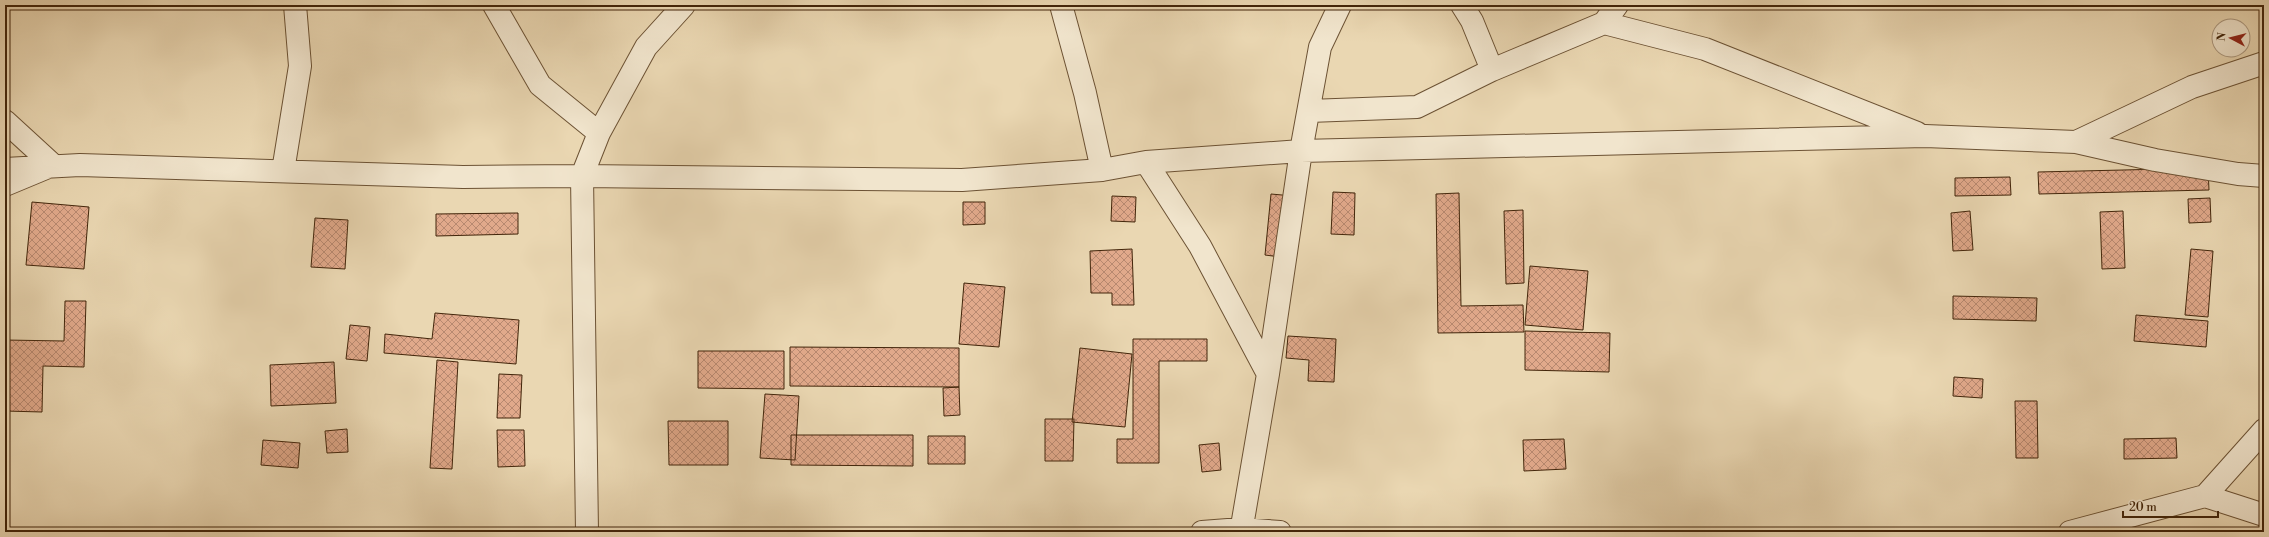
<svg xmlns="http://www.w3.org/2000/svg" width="2269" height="537" viewBox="0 0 2269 537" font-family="'Libre Bodoni',serif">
<defs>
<pattern id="building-cross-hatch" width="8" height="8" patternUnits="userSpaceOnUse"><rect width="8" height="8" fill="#e1a98b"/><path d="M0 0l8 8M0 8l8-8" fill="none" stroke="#b88970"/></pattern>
</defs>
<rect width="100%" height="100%" fill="#ead7b2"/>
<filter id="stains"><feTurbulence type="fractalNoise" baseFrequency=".005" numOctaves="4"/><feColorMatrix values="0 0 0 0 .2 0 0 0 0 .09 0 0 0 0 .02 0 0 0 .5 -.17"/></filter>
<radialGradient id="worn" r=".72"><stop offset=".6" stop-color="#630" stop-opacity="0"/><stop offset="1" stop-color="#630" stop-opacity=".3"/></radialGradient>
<path fill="url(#building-cross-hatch)" stroke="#42250a" d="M2208,168L2209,190L2039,194L2038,172Z
M2010,177L2011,195L1955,196V178Z
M1333,192L1355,193L1354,235L1331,234Z
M1459,193L1461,306L1523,305L1524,332L1438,333L1436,194Z
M1271,194L1293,196L1288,258L1265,255Z
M1112,196L1136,197L1135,222L1111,221Z
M2210,198L2211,222L2189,223L2188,199Z
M32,202L89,207L84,269L26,265Z
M963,202H985V224L963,225Z
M1523,210L1524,283L1506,284L1504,211Z
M1970,211L1973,250L1953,251L1951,213Z
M2123,211L2125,268L2102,269L2100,212Z
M518,213V234L436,236V214Z
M315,218L348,220L345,269L311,267Z
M1132,249L1134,305H1112V293H1091L1090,251Z
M2191,249L2213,251L2208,317L2185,315Z
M1530,266L1588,271L1583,330L1525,325Z
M964,283L1005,287L999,347L959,344Z
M1953,296L2037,298L2036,321L1953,319Z
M65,301H86L84,367L43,366L42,412L5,411V340L64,341Z
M435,313L519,320L516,364L384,353L385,334L432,339Z
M2136,315L2208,321L2206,347L2134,341Z
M350,325L370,327L367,361L346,359Z
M1525,331L1610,333L1609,372L1525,370Z
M1288,336L1336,339L1334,382L1308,381L1309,360L1286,358Z
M1133,339H1207V361H1159V463H1117V439H1133Z
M790,347L959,348V387L790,386Z
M1080,348L1132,354L1125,427L1072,422Z
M698,351H784V389L698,388Z
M437,360L458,362L452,469L430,468Z
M334,362L336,403L271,406L270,365Z
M499,374L522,375L520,418H497Z
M1954,377L1983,379L1982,398L1953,396Z
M959,387L960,415L944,416L943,388Z
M765,394L799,396L795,460L760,458Z
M2015,401H2037L2038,458H2016Z
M1045,419H1074L1073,461H1045Z
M668,421H728V465H669Z
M347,429L348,452L327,453L325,431Z
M497,430H524L525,466L498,467Z
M791,435H913V466L791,465Z
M928,436H965V464H928Z
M2176,438L2177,458L2124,459V439Z
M1564,439L1566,469L1524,471L1523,440Z
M263,440L300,443L298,468L261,465Z
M1219,443L1221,470L1202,472L1199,445Z"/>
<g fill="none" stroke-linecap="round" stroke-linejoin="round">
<g stroke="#6c5234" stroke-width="24">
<path id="street" d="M494,5L540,85L599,133
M1061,5L1085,93L1102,170
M1462,5L1472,21L1492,70
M1604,23L1617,5
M1309,111L1417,107L1492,70L1604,23L1705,49L1917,133
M5,121L53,165L5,185
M2076,142L2192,87L2264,63
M1146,162L1200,246L1268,374
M5,169L80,165L463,177L582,176L962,180L1102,170L1146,162L1301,151L1925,136L2076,142L2155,160L2238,174L2264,176
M283,171L300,66L295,5
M2205,496L2264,430
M587,532L582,176L599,133L646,47L684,5
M1202,532L1241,529L1280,532
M1241,532L1268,374L1301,151L1320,47L1340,5
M2070,532L2205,496L2264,515"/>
</g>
<use href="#street" stroke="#f1e5cd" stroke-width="22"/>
</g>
<rect width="2269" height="537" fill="none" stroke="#ead7b2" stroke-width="20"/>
<rect x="6" y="6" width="2257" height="525" fill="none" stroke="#42250a" stroke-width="2"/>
<rect x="10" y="10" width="2249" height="517" fill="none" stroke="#42250a"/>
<g transform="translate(2231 38) rotate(277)"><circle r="19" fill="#f1e5cd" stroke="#ab987f"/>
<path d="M0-3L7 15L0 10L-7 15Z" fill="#8f2418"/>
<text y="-6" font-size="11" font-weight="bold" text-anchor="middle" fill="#42250a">N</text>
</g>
<path d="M2123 511v6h95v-6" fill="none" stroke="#42250a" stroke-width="2"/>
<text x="2129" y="511" font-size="12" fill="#42250a" stroke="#f1e5cd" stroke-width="3" paint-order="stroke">20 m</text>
<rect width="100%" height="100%" filter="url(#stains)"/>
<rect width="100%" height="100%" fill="url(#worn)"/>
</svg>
